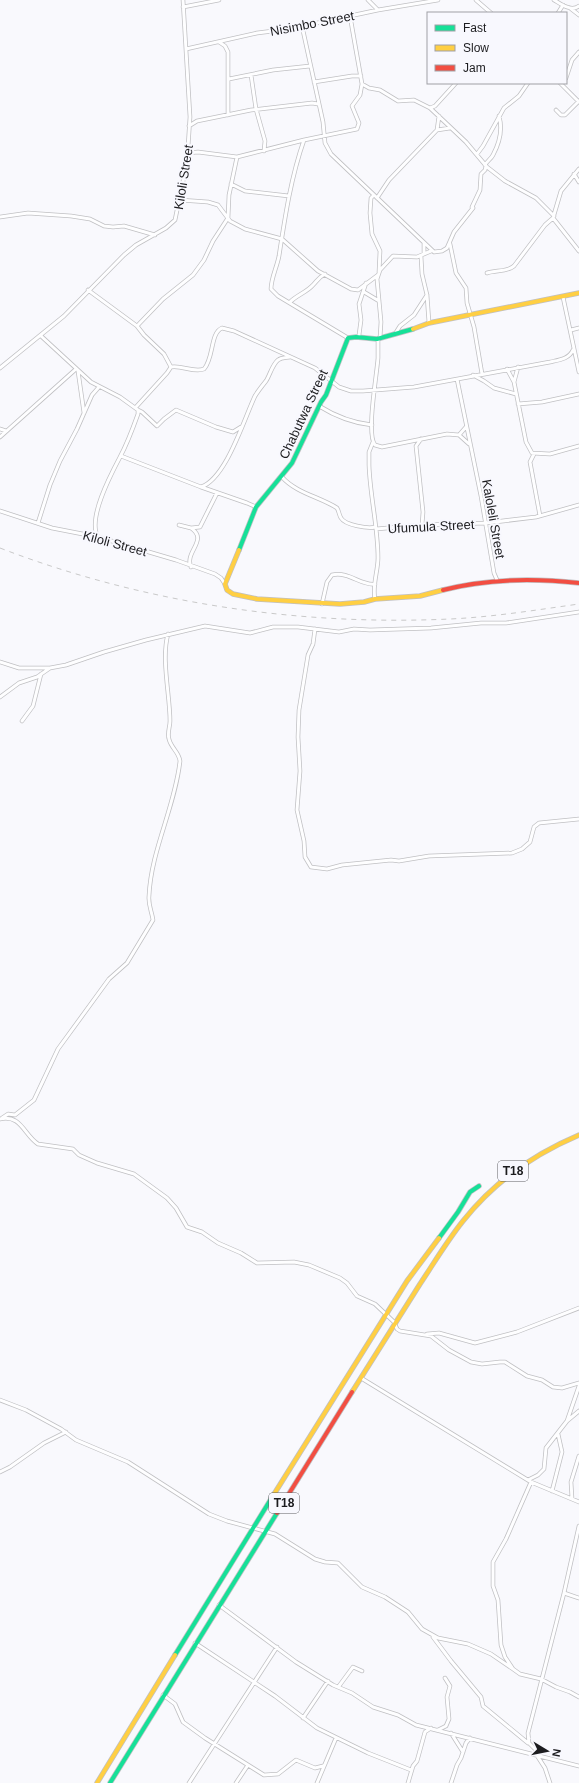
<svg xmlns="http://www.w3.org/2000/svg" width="579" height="1783" viewBox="0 0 579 1783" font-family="Helvetica,sans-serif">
<rect width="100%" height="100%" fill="#f9f9fd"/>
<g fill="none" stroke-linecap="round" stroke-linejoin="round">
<g stroke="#c0c0c3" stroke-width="4.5">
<path id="street" d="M368,0L378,10
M476,0L491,13
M554,0C561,4 571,12 579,6
M183,7L219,0
M570,8L579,15
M558,13L563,5
M302,26L323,122L325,143L331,154L434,252L442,251L447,248L454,232L473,208
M219,42L225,46L228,52V115
M186,49L257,33L289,29L378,10L438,0
M251,75L256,109L265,141L264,151
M566,78L572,60L579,52
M229,79L273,70L310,66
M314,82L352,76H361
M560,83L579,102
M362,84L369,88L380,90L398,101L414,100L430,108L435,106L456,83
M430,108L466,142L487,167L505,181L536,198L554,216
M556,110L561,115H565L579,101
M189,126L197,121L251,110L312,103L318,104
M437,130L450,128
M304,140C291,177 285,217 279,256C277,267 271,278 271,289L278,296L348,338
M188,153L198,152L237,157
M477,154L483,146L504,108L519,96L528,83
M485,165C487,161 491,159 493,155C500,142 503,130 499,116
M579,169L561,191L553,218L579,251
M574,174L579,182
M231,184L245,191L289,196
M374,195L371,198L370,213L372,234L380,251L379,272
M377,198L389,180L437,130L439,116
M180,200L208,202L218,205L230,221L245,229L282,239L318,271L351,289L358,290L378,275
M472,207L480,190L481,174L485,170L486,166
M0,217L28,213L71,216L90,219L104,226L113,227L124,226L155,235
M450,244L456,273L466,288L467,303L474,327L482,374
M424,254V243
M421,256L422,274L427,295L429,323
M487,273C496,270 507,272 514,266L545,225L553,218
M88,290L137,326L144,335L164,354L171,367L167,373L136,407
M364,292L379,301
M563,297L579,372
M290,302C297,295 307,292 313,285C317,281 319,277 325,274
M137,326L163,299L193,275L204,260L213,241L228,218L229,195L237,157L304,140L357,129L359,123L352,106L360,95L362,84L350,16
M571,330L579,328
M395,334L400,326L414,315L427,295
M359,335L361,320L359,304L366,283
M41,336L91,382L120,397L138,410V414C133,428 127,444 120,457C111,474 87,519 98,537
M380,338L381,322L377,279L380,270L393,256L417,257L431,251
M378,339C378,345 378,351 378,358C377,374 366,434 375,445L382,447L447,434L459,435L466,427
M171,367C182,365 194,373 204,369C214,358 210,333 222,328L234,331L315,368L339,387L351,391H363L414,387L550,362C559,360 569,359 573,350
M518,367L514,382L526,442L532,453L550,454L579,446
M0,368L64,316L124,255L136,245L166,228L175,220L187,162L190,117L183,0
M507,369L514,382
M78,371L84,413
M473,375L484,381L494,388L516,394
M457,379L481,496L494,573L497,580
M518,404L542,402L579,394
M319,406C335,416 353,423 372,425
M138,410L142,412L157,426L164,419L176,410L216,427L233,432L241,427
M0,429L6,431
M459,435L469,444
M0,437L76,369
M421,439L416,446L423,512L422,525
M373,442L369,452V465C370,496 378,527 378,558C378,571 372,586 375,599
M534,454L530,462L540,516
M121,456L201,487C226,479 244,419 255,396C258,391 262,386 266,381C270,375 272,365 278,360C282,357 286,358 290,357
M282,477C296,493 320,497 337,508C339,511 339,515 341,518C345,525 368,529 375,527
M201,487L247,503L256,507
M0,511L52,528L98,537L176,560L215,574L221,578L225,584
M38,523L50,485L60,461L77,429L92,395L99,387
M179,525L191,528L200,527L217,493
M191,528C209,540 184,552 191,567
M376,529L422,525L486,523L536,517L579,505
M322,604L327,582L332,575C349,571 361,586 375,584
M315,629L313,644L308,655L299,710L298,737L300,771L297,810L304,841L305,857L311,867L327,869L342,865L391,860L399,861L429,856L512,853L522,849L530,842L534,827L539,823L579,819
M0,662L19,668H49
M0,697L19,683L37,677L50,668L66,665L104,652L146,640L205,626L250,633L273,627H298L339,632L354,629L370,630L431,628L481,623H506L579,612
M22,721L33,706L41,674
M2,1118L8,1114L15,1115L34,1100L58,1049L109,979L127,963L153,920C152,912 148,905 149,896C151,850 175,807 180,761C179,752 171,748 169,739C167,733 170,727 170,721C170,695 161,659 168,634
M0,1119C21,1114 24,1135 38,1144L73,1149L79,1155L97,1163L134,1174L167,1198L176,1208L187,1227L202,1232L218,1243L241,1253L257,1263L294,1262L309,1265L340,1278L347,1283L357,1296L375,1304L394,1322L397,1329L400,1331L431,1336L449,1350L471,1362L482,1364L500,1362H505L527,1376L542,1380L553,1387L562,1388L579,1383
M427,1334L439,1333L475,1343L517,1332L579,1308
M361,1378L531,1482L579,1502
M0,1400L26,1410L61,1429L76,1440L128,1462L209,1514L227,1521L275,1534L315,1559L325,1562L338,1563L362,1587L385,1597L408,1612L422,1629L438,1638L468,1644L491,1654L513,1669
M567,1421L579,1386
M0,1472L10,1467L44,1443L66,1432
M528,1480L538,1475L544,1469L546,1448L567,1421L579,1411
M531,1482L506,1539L493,1562V1586L498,1600L501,1645L505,1657L513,1669L520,1674L541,1679L556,1687L570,1692L579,1697
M552,1491L562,1452L558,1434
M572,1499L571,1482L579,1456
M564,1593L579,1598
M219,1605L296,1662L333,1685L352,1693L373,1707L398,1715L416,1725L579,1766
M433,1637L451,1661L481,1697L483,1706L528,1743
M195,1643L275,1696L317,1728L368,1753L411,1770
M339,1686L353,1667L362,1671
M163,1695L175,1704L183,1722L205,1738L264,1775L278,1774L296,1760L315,1768L323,1766
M303,1718L328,1681
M438,1730L446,1726L449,1719L447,1697L450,1686L445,1678
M451,1733L463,1752
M536,1754L545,1768L550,1783
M540,1754L529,1743L528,1733L564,1593L579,1526
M189,1783L277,1647
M236,1783L248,1765
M317,1783L336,1738
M408,1783L413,1766L417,1761L425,1732L431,1728
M451,1783L457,1765L461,1758L466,1743L470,1738"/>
</g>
<g stroke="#c0c0c3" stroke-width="5.5">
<path id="fast" d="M239,550L256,507L292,463L321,402L326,395L348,338L356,337L377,339L413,329
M439,1238L458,1212L470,1192L479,1186
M175,1655L271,1499
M110,1783L277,1513"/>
</g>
<g stroke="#c0c0c3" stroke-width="5.5">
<path id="slow" d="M413,329L429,323L579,293
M239,550L225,584L227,590L233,594L257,599L340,604L364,602L375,599L420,596L443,590
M352,1392C375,1356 397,1320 420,1284C434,1263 447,1241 463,1221C493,1183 534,1154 579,1135
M271,1499L407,1281L439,1238
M97,1783L175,1655"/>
</g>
<g stroke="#c0c0c3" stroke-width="5.5">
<path id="jam" d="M443,590C489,578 533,578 579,583
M277,1513L352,1392"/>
</g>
<use href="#street" stroke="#fefeff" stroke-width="3"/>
<use href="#fast" stroke="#16e098" stroke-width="4"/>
<use href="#slow" stroke="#ffcf43" stroke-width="4"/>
<use href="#jam" stroke="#f24e42" stroke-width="4"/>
<path stroke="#c9c9c9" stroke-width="1" stroke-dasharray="5 5" stroke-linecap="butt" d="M0,548C143,603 298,626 450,619C493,617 536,610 579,604"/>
</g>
<g text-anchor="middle" stroke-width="4" stroke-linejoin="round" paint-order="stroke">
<g fill="#f8f8fe" stroke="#5e5e62" stroke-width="1">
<rect x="498" y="1161" width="30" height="20" rx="3"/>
<rect x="269" y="1493" width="30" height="20" rx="3"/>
</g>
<g font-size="12" font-weight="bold" fill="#1c1c1f">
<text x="513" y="1175">T18</text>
<text x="284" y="1507">T18</text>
</g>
<g font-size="13" fill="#1c1c1f" stroke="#f8f8fe">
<text transform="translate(312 23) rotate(-11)" y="5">Nisimbo Street</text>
<text transform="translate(183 177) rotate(-81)" y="5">Kiloli Street</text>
<text transform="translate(303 414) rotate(-65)" y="5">Chabutwa Street</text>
<text transform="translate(494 519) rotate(80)" y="5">Kaloleli Street</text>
<text transform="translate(431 526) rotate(-3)" y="5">Ufumula Street</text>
<text transform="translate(115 543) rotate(15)" y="5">Kiloli Street</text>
</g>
</g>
<rect x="427" y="12" width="140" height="72" fill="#f8f8fe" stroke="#a0a0a5"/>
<rect x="435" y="25" width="20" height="6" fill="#16e098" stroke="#a0a0a5"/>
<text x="463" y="32" font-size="12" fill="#1c1c1f">Fast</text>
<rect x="435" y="45" width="20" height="6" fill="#ffcf43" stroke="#a0a0a5"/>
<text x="463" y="52" font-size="12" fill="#1c1c1f">Slow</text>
<rect x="435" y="65" width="20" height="6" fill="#f24e42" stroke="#a0a0a5"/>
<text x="463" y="72" font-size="12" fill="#1c1c1f">Jam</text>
<g transform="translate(547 1751) rotate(100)" stroke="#f8f8fe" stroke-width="3" paint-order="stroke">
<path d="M0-3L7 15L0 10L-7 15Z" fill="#1c1c1f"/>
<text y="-6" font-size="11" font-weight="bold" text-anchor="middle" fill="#1c1c1f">N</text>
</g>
</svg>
